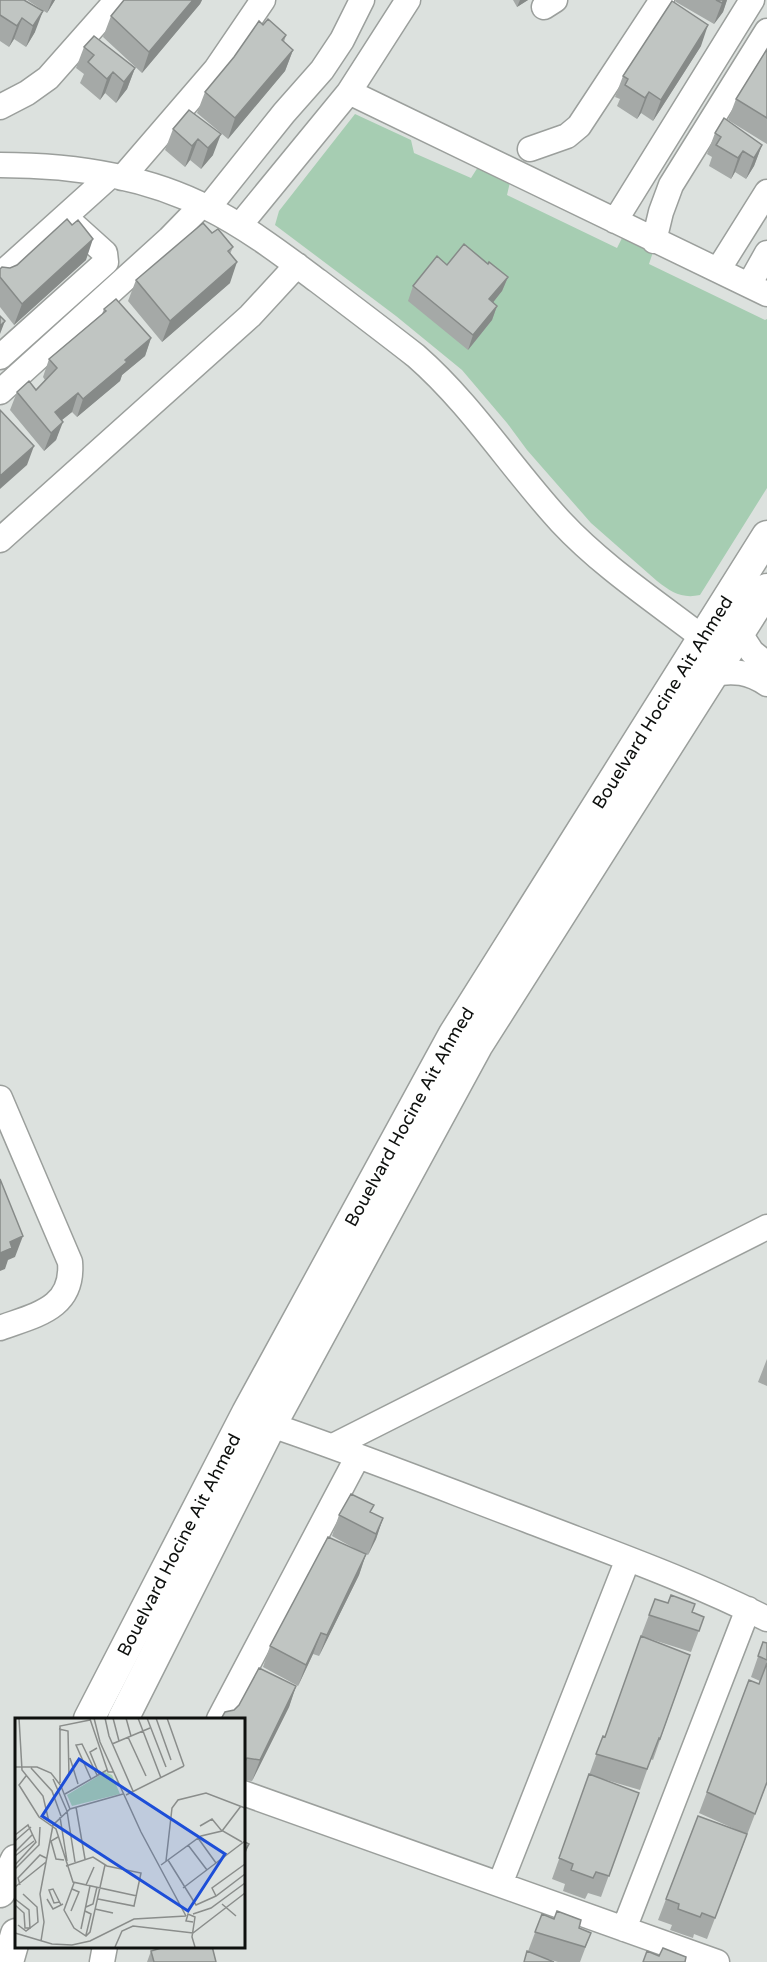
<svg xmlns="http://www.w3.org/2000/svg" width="767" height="1962" viewBox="0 0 767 1962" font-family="'Varela Round',sans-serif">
<rect width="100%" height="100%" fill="#dce1de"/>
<path fill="#a6cdb2" d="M355,114L411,140L414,153L471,178L478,167L510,182L507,195L617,248L623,236L653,252L649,264L765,320L767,319V488L700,595C682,599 671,592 657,581L591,523L527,450L507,423L462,370L396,316L275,225L279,211Z"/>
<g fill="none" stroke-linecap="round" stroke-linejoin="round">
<g stroke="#9b9f9c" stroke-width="27">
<path id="minor" d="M544,7L555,0
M349,92L767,294
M0,107L27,93L48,78L117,0
M530,149L567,136L579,126L662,0
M0,165C70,165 146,176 208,208C248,228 283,255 318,281C351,306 384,331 416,356C472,405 511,468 561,522C602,566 655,601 703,638
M122,178L216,69L263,0
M208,208L284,113L322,70L342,40L362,0
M615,221L752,0
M240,225L349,92L408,0
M654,241L661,212L671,185L767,31
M718,270L767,192
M0,275L110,176
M749,285L767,253
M0,357L106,262L105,253L65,217
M0,392L169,239L202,205
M0,540L250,316L297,265
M739,632L752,652L767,664
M713,674C734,670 749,672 767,684
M0,1098L70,1262C74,1309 35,1315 0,1328
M271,1425C357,1454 442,1488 527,1520C607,1551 690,1580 767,1619
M333,1446L767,1227
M219,1719L358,1456
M243,1793L717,1962
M500,1884L628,1559
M624,1929L748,1609
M102,1962L105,1946"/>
</g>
<g stroke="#9b9f9c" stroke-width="33">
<g id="major">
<path id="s1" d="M89,1719L247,1413L454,1034L767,536"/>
<path d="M123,1719L271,1425L477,1046L767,589"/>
<path d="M0,1892L16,1860"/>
<path d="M8,1962L16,1934"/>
</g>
</g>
<use href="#minor" stroke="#fff" stroke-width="24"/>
<use href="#major" stroke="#fff" stroke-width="30"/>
</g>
<path fill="#a5a9a7" d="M0,0H24L35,32L26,47L14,39L9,47L0,41Z
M27,0H55L47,13Z
M124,0H202L200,4L142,73L103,37L111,16Z
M513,0H528L517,7Z
M675,0H727L723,12L714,24L676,2Z
M263,25L286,35L284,42L293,50L285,71L228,139L197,113L205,92Z
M701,46L653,121L641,113L637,119L617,106L620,99L615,97L623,76Z
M84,47L135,68L127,89L116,103L105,93L100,100L80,83L84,74L76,68Z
M767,49V144L728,120L736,99Z
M189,110L213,155L201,169L190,160L185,167L165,150L173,129Z
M715,133L762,145L754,166L746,179L735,172L731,179L709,166L712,157L707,154Z
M212,233L233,247L230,254V283L162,342L128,301L136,280Z
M86,260L14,325L0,307V269Z
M488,264L508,277L502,291L493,302L497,306L492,320L468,350L408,301L413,286L447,265Z
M104,309L151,338L145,356L122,375L120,381L77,417L72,412L62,420L56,440L44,451L10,410L17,392L36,390L45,380L43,377L49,359L102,314Z
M767,1359V1386L758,1382Z
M371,1513L383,1518L376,1539L368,1555L366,1554L359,1575L319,1656L313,1654L298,1686L263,1667L270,1646L361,1552L332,1536L339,1515Z
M655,1599L704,1617L691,1652L641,1636Z
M763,1642L767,1643V1783L707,1939L694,1934L693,1938L670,1930L672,1925L658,1920L698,1816L737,1830L699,1813L749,1680L759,1684L760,1681L751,1677Z
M690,1655L653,1760L651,1759L640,1790L603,1779L639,1793L601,1897L588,1893L585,1899L563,1891L565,1884L552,1879L603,1736L605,1737Z
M296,1686L289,1707L252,1781L243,1780V1719L234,1710Z
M542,1914L591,1933L580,1962H558L541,1957L524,1962Z
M160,1946H212L216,1962H147L151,1951L159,1949Z"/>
<path fill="#868a88" d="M52,0H55L47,13Z
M193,0H202L200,4L142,73L149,52Z
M520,0H528L517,7Z
M724,0H727L723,12L714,24L722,3Z
M43,11L35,32L26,47L33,26Z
M22,18L14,39L9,47L17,26Z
M708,25L701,46L653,121L661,100Z
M293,50L285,71L228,139L235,118Z
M135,68L127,89L116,103L124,82Z
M113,72L105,93L100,100L107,79Z
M649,92L641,113L637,119L645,98Z
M221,134L213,155L201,169L208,148Z
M198,139L190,160L185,167L192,146Z
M762,145L754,166L746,179L754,158Z
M743,151L735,172L731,179L738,158Z
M93,239L86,260L14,325L22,304Z
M237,262L230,283L162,342L170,321Z
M508,277L502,291L484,314L489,299Z
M497,306L492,320L468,350L473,335Z
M5,321L0,334V326Z
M151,338L145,356L122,375L120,381L77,417L83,399L125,360Z
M78,393L72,412L48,431L55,412Z
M63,422L56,440L44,451L51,433Z
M34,446L27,465L0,489V476Z
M23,1236L15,1257L8,1260L5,1269L0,1271V1253L10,1242Z
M383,1518L376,1539L368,1555L376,1534Z
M366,1554L359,1575L319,1656L327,1635Z
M321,1633L313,1654L298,1686L306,1665Z
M296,1686L289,1707L252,1781L260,1760Z
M247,1758L243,1771V1762Z
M249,1844L243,1860V1861V1854Z"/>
<path fill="#c0c5c2" stroke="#868a88" stroke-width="1.5" d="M0,0H24L43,11L33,26L22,18L17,26L0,15Z
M124,0H193L149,52L111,16Z
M716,0H724L722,3Z
M672,1L708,25L661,100L649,92L645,98L625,85L628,79L623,76Z
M268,19L286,35L282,40L293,50L235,118L205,92L234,57L259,21L263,25Z
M94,36L135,68L124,82L113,72L107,79L88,62L94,55L84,47Z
M767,49V118L736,99Z
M189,110L221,134L208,148L198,139L192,146L173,129Z
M724,118L762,145L754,158L743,151L738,158L716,145L721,137L715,133Z
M67,219L72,225L78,220L93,239L22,304L0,277V269L2,267L10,268L17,265Z
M203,223L212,233L218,229L233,247L228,251L237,262L170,321L136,280Z
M464,244L488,264L489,262L508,277L489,299L497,306L473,335L413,286L437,256L447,265Z
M116,299L151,338L125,360L127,362L83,399L78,393L55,412L63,422L51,433L17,392L29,381L36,390L57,368L49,359L106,311L104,309Z
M0,316L5,321L0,326Z
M0,410L34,446L0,476Z
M0,1179L23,1236L10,1242L12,1248L0,1253Z
M351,1494L374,1505L370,1512L383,1518L376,1534L339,1515Z
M328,1537L366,1554L327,1635L321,1633L306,1665L270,1646Z
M671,1595L695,1604L692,1612L704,1617L699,1631L649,1615L655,1599L668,1603Z
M641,1636L690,1655L660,1739L659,1738L647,1769L596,1754L603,1736L605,1737Z
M763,1642L767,1643V1660L758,1656Z
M767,1663V1782L755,1814L707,1792L749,1680L759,1684Z
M259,1668L296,1686L260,1760L247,1758L243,1762V1719H221L225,1712L234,1710L239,1705Z
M589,1774L639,1793L609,1876L596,1872L593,1878L571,1870L573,1864L559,1858Z
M698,1816L747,1834L715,1918L702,1913L700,1917L678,1909L679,1904L666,1899Z
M243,1841L249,1844L243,1854Z
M557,1911L581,1920L579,1928L591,1933L585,1947L535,1932L542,1914L554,1919Z
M165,1946H212L216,1962H154L151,1951L165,1947Z
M663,1948L686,1957L685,1962H643L647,1951L659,1956Z
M527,1951L554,1962H524Z"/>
<g text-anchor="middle" stroke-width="4.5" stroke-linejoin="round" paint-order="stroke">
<g font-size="18" fill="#0e100e" stroke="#dce1de">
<text dy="6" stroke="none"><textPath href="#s1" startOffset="1168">Bouelvard Hocine Ait Ahmed</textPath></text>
<text dy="6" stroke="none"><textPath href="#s1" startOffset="682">Bouelvard Hocine Ait Ahmed</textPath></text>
<text dy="6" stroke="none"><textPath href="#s1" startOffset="196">Bouelvard Hocine Ait Ahmed</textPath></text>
</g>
</g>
<g transform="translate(15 1718)">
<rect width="230" height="230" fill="#dce1de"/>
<path d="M90,54L97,57L105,76L57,88L52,77Z" fill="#a6cdb2"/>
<path fill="none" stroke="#8a8d8b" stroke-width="1.5" d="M4,0L7,52L28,78L34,104M79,0L85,24L126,114L171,198M90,0L94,18L118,73M98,0L104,23M111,0L116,18M123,0L146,60M132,0L151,49M141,0L156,42M152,0L169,48M75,1L93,54H98M44,11L53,13L54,58M113,19L131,58M97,26L135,10M82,30L75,34L84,56M55,40L63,66M0,49H22L36,55L46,68L55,91M16,50L37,73L46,98M11,58L4,67L24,99L41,111L58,164L122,178M38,61L52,93M76,61L61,27L67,26L82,57M45,65V8L75,2M50,76L92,52M111,77L169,48M61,89L70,141M52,93L60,144M45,99L52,143M185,108L197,101L206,112L227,124M0,117L13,107L21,124L0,147M43,119L36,123L41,141L49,142M183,120L201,145M0,123L16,109M173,127L192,152M0,134L18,116M0,138L19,123M153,142L181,187L201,178L230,156M151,143L157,90L163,82L191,75L230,90M146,147L186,118L207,113L226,88M51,148L78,139L92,148L126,155L119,188L83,181M0,151L24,127L25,109M59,165L49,192L59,210L71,218L75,214L90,147M5,167L3,160L25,137L31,140M71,167L79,149M0,169L31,144M168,170L230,123M201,178L197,170L230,146M0,181L14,192L15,211M32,181L38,191L48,186M45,184L39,185L34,172L38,171L46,187M207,186L221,198M0,187L9,195L10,210H15M71,189L78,186L82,169M80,191L98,195M56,193L64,174L57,171M70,193L76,196L71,217M178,196L196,190L230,165M178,204L171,203L173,196L180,199L177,219L180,229M3,207L11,213L23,204L22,189L8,176M66,211L75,168M0,215L37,226L57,227L75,223L119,201L171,198M26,223L29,204L25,176L38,107L55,91L108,76M100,229L107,213L118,208L178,215L230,175"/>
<path fill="#1d4ed8" fill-opacity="0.15" stroke="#1d4ed8" stroke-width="3" d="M64,41L210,136L173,193L27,98Z"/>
<rect width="230" height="230" fill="none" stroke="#0e100e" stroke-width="3"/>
</g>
</svg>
